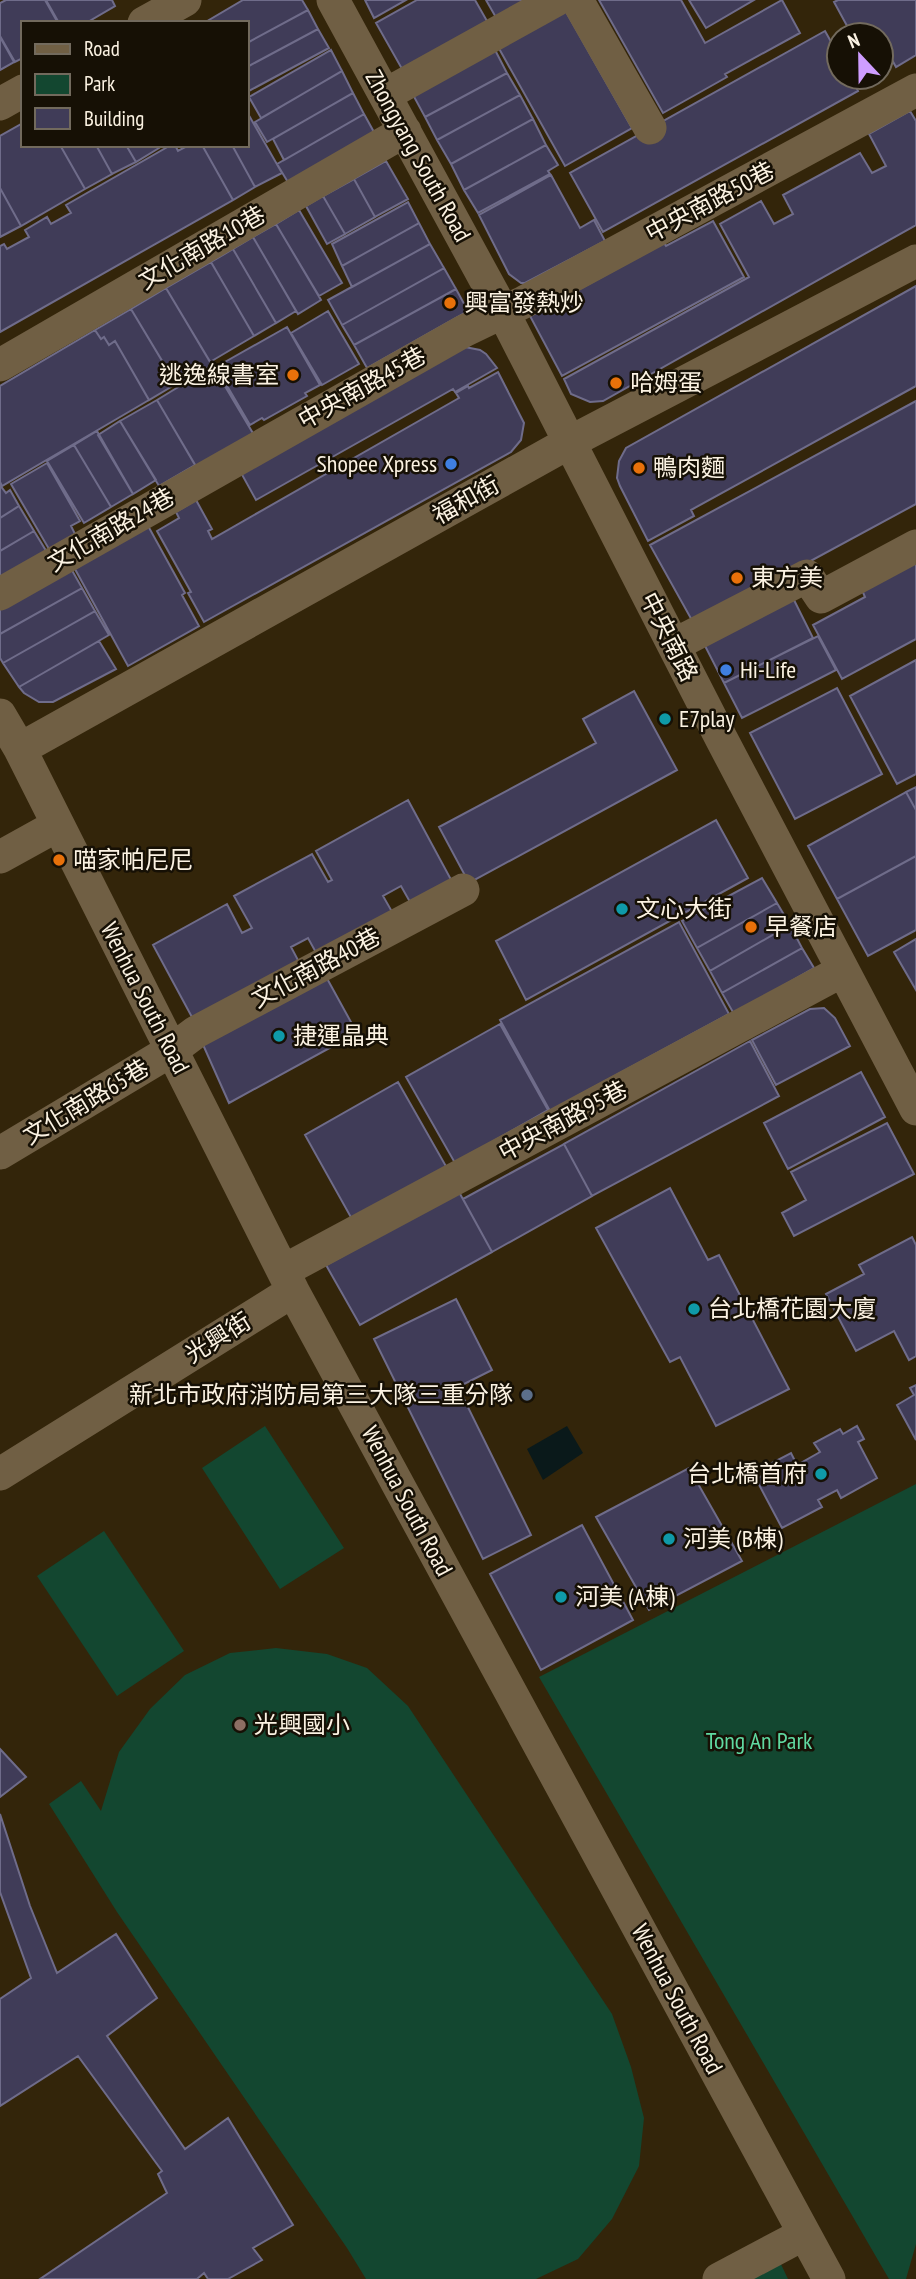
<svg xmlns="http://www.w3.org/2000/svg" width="916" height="2279" viewBox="0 0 916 2279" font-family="'PT Sans Narrow','Noto Sans TC',sans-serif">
<rect width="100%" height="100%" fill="#33250a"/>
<path fill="#134730" d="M265,1426L344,1548L280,1589L202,1468Z
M916,1484V2244L906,2279H889L539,1677Z
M104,1531L184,1651L117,1696L37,1576Z
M276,1648L327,1654L367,1668L408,1706L612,2014L631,2067L644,2118L639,2166L612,2219L578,2259L536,2279H366L347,2248L117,1912L49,1804L81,1781L101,1811L119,1752L150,1709L185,1675L230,1653Z
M778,2258L788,2279H739Z"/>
<path fill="#0a191a" d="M567,1426L583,1453L543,1480L527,1449Z"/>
<path fill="#403c58" stroke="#6f6c8a" stroke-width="2" d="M6,0H45L58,23H23V58L15,62L0,36V3Z
M46,0H112L115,6L86,23H59Z
M243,0H302L308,10L247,43V23H204Z
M365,0H406L374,18Z
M417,0H475L491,28L406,76L376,23Z
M486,0H537L498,21Z
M599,0H681L705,43L782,0L800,33L725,74L727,77L663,113Z
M689,0H754L706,28Z
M838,0H916V55L896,67L881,40V35H878L873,27L859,35H852L834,2Z
M564,8L632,128L565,166L497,45Z
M308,10L318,29L247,67V43Z
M318,29L329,48L247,92V67Z
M825,31L839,56V77H851L858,91L603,232L570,173Z
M0,37L14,62L0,70Z
M494,48L507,73L425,117L412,93Z
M331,50L342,71L261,118L249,97Z
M342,71L353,93L267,142L255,122Z
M507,73L520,95L437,140L425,117Z
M353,93L364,114L284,160L273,139Z
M520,95L533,119L451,164L437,140Z
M910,111L916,121V225L603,401L590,402L571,394L564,379L749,277L720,224L761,201L774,224L793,214L783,195L860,153L872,173L886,166L869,134Z
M247,112L282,173L255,187L232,145H247Z
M364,114L375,134L289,184L277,164Z
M533,119L546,145L464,190L451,164Z
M23,123V145H60L85,189L21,226L0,188V136Z
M60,145H96L112,174L85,189Z
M96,145H126L136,162L112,174Z
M126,145H157L159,148L136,162Z
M171,145H175L178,151L189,145H202L233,200L0,332V246L4,244L7,249L29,237L25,230L47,217L51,224L71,213L66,205Z
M202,145H232L255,187L233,200Z
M546,145L558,165L548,171L550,174L478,213L464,190Z
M386,161L408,199L375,217L354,179Z
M551,175L580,228L594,220L605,241L525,283H521L509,274L479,215Z
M354,179L375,217L345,234L323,196Z
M0,188L21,226L0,237Z
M323,196L345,234L327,244L306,206Z
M408,202L419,223L342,266L332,244Z
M299,210L342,283L319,296L276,224Z
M713,221L744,277L562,376L530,316L664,243L666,246Z
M419,223L430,244L352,287L342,266Z
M276,224L321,300L298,314L253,237Z
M253,237L296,311L276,323L233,249Z
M430,244L444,268L342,325L328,300Z
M233,249L276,323L254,336L211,262Z
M211,262L254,336L210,362L166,288Z
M444,268L456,289L354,345L342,325Z
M916,286V386L691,510L694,516L648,541L620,486L617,478L619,461L626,448Z
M166,288L212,365L177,386L131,309Z
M456,289L468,311L367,368L354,345Z
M131,309L176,384L149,400L115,341L109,345L104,337L101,339L95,330Z
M328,311L359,364L322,385L291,333Z
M287,327L320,385L305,393L307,396L264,420L262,418L250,425L216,367Z
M95,330L101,339L104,337L109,345L115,341L149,400L2,486L0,482V386Z
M465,347L480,350L486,354L497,368L455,392L453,389L256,500L240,471Z
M213,366L254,435L197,468L157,400Z
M498,372L524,423L521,440L511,452L204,622L188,593L191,592L157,531L179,518L176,512L196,500L212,529L208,531L212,539L459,398L456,393L468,386L469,388Z
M157,400L195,465L159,486L120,421Z
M916,401V504L694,624L650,545Z
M120,421L156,480L133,494L98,435Z
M97,431L133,494L111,507L74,445Z
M74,445L111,507L84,523L47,461Z
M47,463L80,521L71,526L75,534L49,549L11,484Z
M0,485L6,493L10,490L19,506L0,518Z
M19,506L34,531L0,551V518Z
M147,524L185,593L182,595L199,626L128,666L75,569Z
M34,531L48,554L0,583V551Z
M916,560V639L842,679L813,625L865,597L862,590Z
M69,565L82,588L0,634V604Z
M82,588L95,611L3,663L0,658V634Z
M792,596L813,638L724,683L703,642Z
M95,611L109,635L19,687L3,663Z
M818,636L836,670L742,718L724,683Z
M99,641L116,669L53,702H39L24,693L19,687Z
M916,660V774L897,784L850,696Z
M837,688L882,774L795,819L750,733Z
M634,691L677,770L469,883L439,827L596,743L583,719Z
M916,787V810L906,792Z
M906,792L916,810V856L837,899L808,846Z
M408,800L455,887L414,909L401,886L383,896L395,917L319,958L308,938L291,947L299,962L193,1019L153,945L227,904L242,933L252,928L234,896L312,854L328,882L332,880L316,851Z
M716,820L748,878L526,1000L496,941Z
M916,856V930L868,956L837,899Z
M762,878L777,903L697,948L682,921Z
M777,903L790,925L710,971L697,948Z
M679,922L729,1014L550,1111L500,1020Z
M790,925L802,948L722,993L710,971Z
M916,939V990L894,952Z
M802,948L814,968L734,1014L722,993Z
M324,973L357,1033L229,1103L200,1038Z
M824,1008L835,1018L850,1046L776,1085L752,1040L810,1009Z
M500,1024L548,1110L455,1163L406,1077Z
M750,1041L779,1096L592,1196L564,1144Z
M861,1072L885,1117L788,1169L764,1123Z
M398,1082L447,1168L353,1221L305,1135Z
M887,1123L914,1174L794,1236L782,1213L806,1200L791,1172Z
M564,1144L592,1196L492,1252L463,1199Z
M670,1188L708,1260L719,1255L789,1389L716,1426L680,1357L670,1362L596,1228Z
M459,1192L492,1252L360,1325L326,1265Z
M912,1237L916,1245V1356L909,1360L894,1331L856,1351L826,1294L864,1274L859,1265Z
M456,1299L492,1370L458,1387L531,1535L483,1559L374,1339Z
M916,1385V1440L897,1405L914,1395L910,1388Z
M857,1426L864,1439L858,1442L877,1478L841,1498L837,1490L818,1500L822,1507L782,1528L756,1479L775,1469L772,1463L791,1453L797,1465L820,1452L814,1443L840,1429L843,1434Z
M689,1468L742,1561L649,1610L596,1517Z
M582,1525L633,1620L541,1670L490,1574Z
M0,1749L26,1777L0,1797Z
M0,1814L30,1906L57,1973L116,1934L157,1998L107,2036L185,2149L228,2118L293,2225L253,2248L262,2260L228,2279H208L204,2273L197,2279H40L167,2193L158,2174L162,2171L78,2056L0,2106V1999L31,1978L0,1892Z"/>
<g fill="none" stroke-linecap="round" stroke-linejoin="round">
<path stroke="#705f44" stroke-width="33" d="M333,0L503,312L721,738L916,1109
M577,0L650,128
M144,23L185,0
M385,95L556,0
M0,104L23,91
M0,365L405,131
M0,594L464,331L524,302L916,90
M674,645L807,576L821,597L916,546
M0,715L20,749L293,1291L829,2279
M20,749L570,442L916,261
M0,857L58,825
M0,1153L172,1050L196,1032L463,890
M283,1271L842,971
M0,1474L293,1291
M719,2279L804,2234"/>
</g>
<g fill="#e8710a" stroke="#161005" stroke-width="2.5">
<circle cx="450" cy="303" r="7"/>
<circle cx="293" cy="375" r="7"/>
<circle cx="616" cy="383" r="7"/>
<circle cx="639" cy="468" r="7"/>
<circle cx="737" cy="578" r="7"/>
<circle cx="59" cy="860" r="7"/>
<circle cx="751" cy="927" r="7"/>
</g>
<g fill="#3f7fe0" stroke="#161005" stroke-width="2.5">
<circle cx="451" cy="464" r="7"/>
<circle cx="726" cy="670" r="7"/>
</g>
<g fill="#0f9aa8" stroke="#161005" stroke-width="2.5">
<circle cx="665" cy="719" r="7"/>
<circle cx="622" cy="909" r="7"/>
<circle cx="279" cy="1036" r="7"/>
<circle cx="694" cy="1309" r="7"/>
<circle cx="821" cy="1474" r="7"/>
<circle cx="669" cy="1539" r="7"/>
<circle cx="561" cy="1597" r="7"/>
</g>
<circle fill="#5c6f8a" stroke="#161005" stroke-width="2.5" cx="527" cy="1395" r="7"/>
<circle fill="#8d6e63" stroke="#161005" stroke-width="2.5" cx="240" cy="1725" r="7"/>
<g text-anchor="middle" stroke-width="5" stroke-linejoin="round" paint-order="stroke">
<g font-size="24" fill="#fbf2e2" stroke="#161005">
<text transform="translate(418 156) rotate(61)" y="8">Zhongyang South Road</text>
<text transform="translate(710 202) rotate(-28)" y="8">中央南路50巷</text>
<text transform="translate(202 248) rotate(-30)" y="8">文化南路10巷</text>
<text transform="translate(362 388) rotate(-29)" y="8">中央南路45巷</text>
<text transform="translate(466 500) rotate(-29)" y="8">福和街</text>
<text transform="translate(111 530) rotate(-30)" y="8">文化南路24巷</text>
<text transform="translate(669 637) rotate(63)" y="8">中央南路</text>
<text transform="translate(316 968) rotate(-28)" y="8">文化南路40巷</text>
<text transform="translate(145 998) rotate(63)" y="8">Wenhua South Road</text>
<text transform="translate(86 1102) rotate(-31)" y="8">文化南路65巷</text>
<text transform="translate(563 1121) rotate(-28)" y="8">中央南路95巷</text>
<text transform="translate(218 1338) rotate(-32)" y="8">光興街</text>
<text transform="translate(407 1501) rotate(62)" y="8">Wenhua South Road</text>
<text transform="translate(677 1999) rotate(62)" y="8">Wenhua South Road</text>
</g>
<g font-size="24" fill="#fbf2e2" stroke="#161005" text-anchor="start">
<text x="464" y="311">興富發熱炒</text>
<text x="279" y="383" text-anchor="end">逃逸線書室</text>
<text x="630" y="391">哈姆蛋</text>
<text x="437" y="472" text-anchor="end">Shopee Xpress</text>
<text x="653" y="476">鴨肉麵</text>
<text x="751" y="586">東方美</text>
<text x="740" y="678">Hi-Life</text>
<text x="679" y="727">E7play</text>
<text x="73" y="868">喵家帕尼尼</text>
<text x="636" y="917">文心大街</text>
<text x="765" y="935">早餐店</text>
<text x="293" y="1044">捷運晶典</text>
<text x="708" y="1317">台北橋花園大廈</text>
<text x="513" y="1403" text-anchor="end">新北市政府消防局第三大隊三重分隊</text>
<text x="807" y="1482" text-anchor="end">台北橋首府</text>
<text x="683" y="1547">河美 (B棟)</text>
<text x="575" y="1605">河美 (A棟)</text>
<text x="254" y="1733">光興國小</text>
</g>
<g font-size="24" fill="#60d9a1" stroke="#161005">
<text x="759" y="1749">Tong An Park</text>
</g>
</g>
<rect x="21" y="21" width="228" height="126" fill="#161005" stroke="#726a5d" stroke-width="2"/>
<rect x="35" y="44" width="35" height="10" fill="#705f44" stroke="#726a5d" stroke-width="2"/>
<text x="84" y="56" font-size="21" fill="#fbf2e2">Road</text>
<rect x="35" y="74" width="35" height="21" fill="#134730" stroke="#726a5d" stroke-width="2"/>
<text x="84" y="91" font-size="21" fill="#fbf2e2">Park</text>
<rect x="35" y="108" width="35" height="21" fill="#403c58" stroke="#726a5d" stroke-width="2"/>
<text x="84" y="126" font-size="21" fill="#fbf2e2">Building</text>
<g transform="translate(860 56) rotate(338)"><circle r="33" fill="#161005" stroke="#726a5d" stroke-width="2"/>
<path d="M0-5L12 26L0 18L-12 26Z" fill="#cf9dff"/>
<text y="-10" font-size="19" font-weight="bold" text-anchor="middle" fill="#fbf2e2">N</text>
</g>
</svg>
